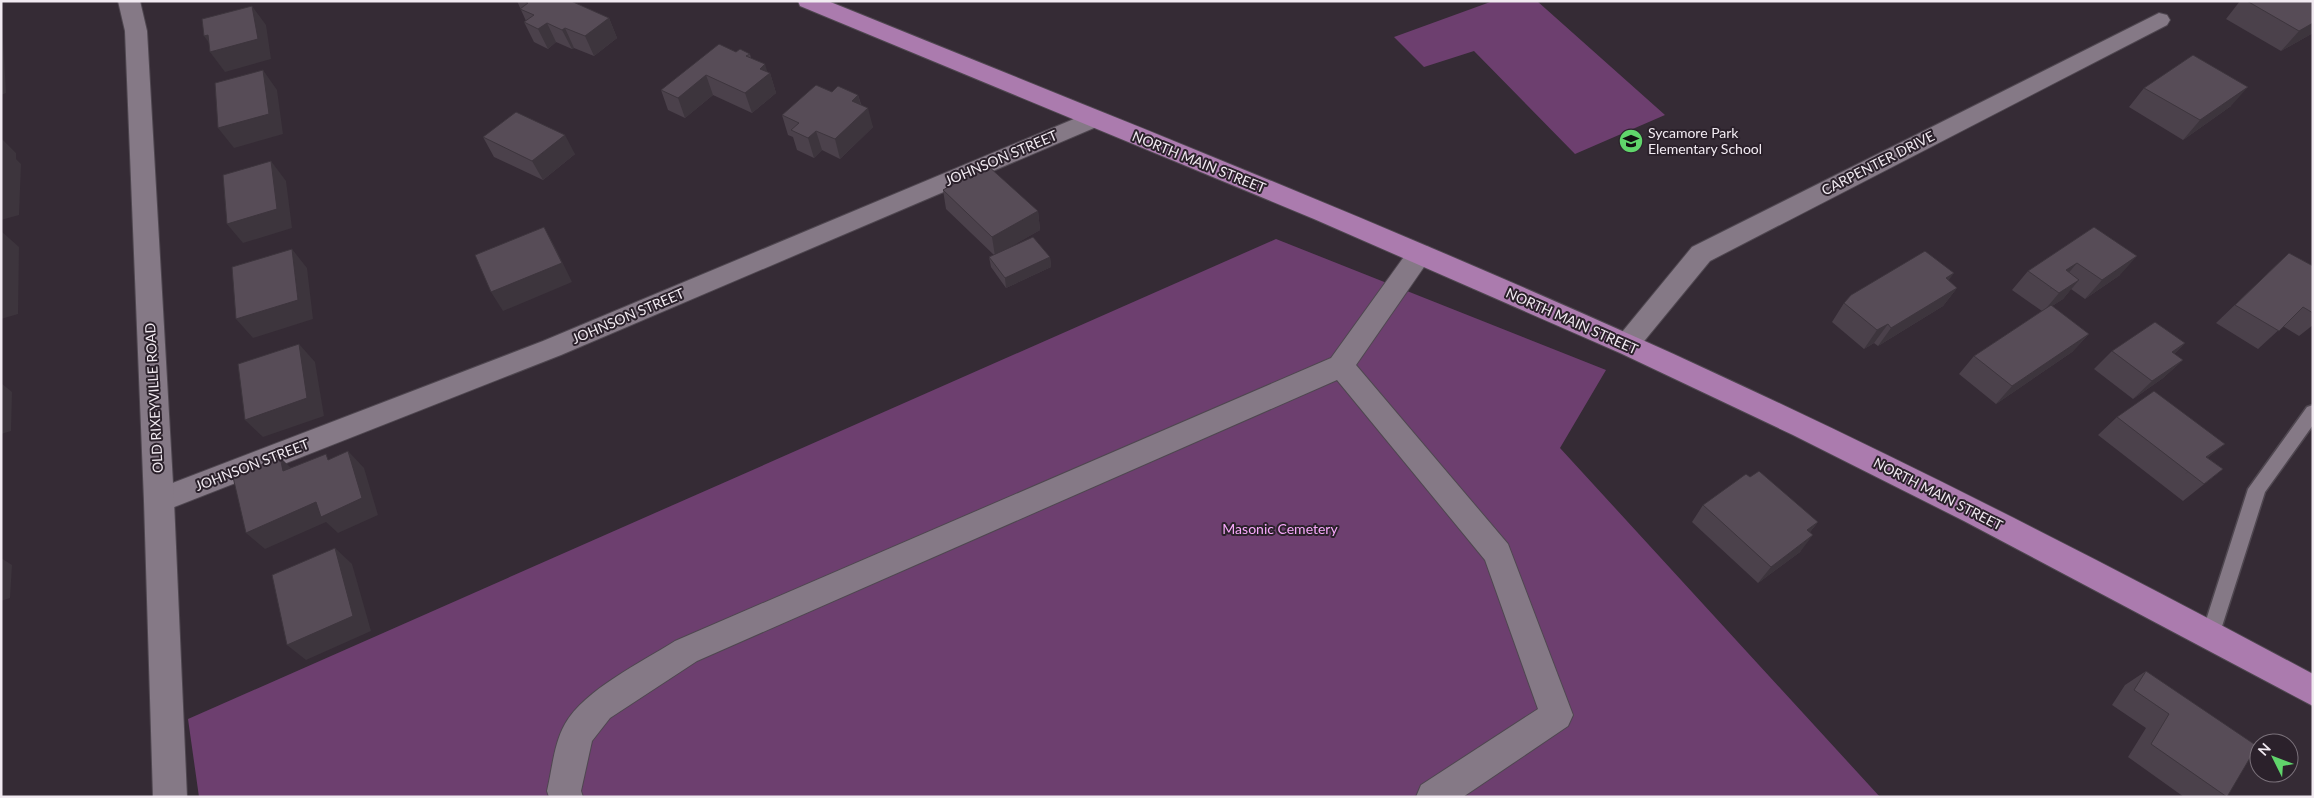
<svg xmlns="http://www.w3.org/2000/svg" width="2314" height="798" viewBox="0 0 2314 798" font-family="Lato,sans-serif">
<rect width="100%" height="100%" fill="#352b35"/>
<path fill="#6d3f6f" d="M1493,1H1537L1665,115L1575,154L1474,51L1424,67L1394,37Z
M1276,239L1606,370L1560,448L1880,797H199L188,719Z"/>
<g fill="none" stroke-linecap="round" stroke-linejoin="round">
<g stroke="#4f4750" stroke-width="3">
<path id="service" d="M2313,405V425L2265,492L2217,642L2210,644L2203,642L2201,636L2248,489L2307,407Z"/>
</g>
<g stroke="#4f4750" stroke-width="2">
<path id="minor" d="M2159,13L2167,15L2170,20L2167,25L1710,261L1636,351L1627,354L1618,351L1614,344L1618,337L1692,247Z
M1093,111L1101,113L1105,119L1101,125L561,355L159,513L149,510L144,501L149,492L543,341Z
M1420,245L1429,247L1433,254L1356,365L1508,544L1573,715L1568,726L1463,797H1416L1421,785L1538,709L1485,560L1337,380L697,661L610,718L592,741L581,791L583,797H549L547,791C552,770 554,743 565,724C584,690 642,662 675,641L1331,358L1411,247Z"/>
</g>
<g stroke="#4f4750" stroke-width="2">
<path id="tertiary" d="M118,1H140L147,31L174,501L187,797H153L144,501L125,31Z"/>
</g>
<g stroke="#4f4750" stroke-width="2">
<path id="primary" d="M798,1H828C1099,111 1371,218 1638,338C1867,441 2091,555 2313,674V706L1964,521L1793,435L1620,353L1314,219L800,6Z"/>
</g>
<use href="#service" fill="#857986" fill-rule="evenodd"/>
<use href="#minor" fill="#857986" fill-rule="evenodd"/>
<use href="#tertiary" fill="#857986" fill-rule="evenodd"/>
<use href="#primary" fill="#ab7bae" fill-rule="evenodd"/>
</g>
<path fill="#4b414b" d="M517,1H571L609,18L617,38L594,56L574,48L572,49L556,42L548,49L534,42L524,22L526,21Z
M2240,1H2313V33L2281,51L2226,19Z
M736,52L750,54L751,58L767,72L770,73L776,93L752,113L713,95L685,118L668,110L661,90Z
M2144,88L2231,106L2183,140L2129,107Z
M832,92L858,95L861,104L873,127L840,159L822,150L814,158L797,150L793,137L788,135L782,115Z
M483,137L575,154L543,180L494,157Z
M943,190L1038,211L1040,230L1008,248L1050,257L1051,267L1006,288L991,267L989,257L994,255L946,209Z
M2094,227L2120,275L2085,299L2071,289L2063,299L2052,306L2089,334L2072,352L1996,404L1959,374L1974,356L2042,311L2012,290L2028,271Z
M2289,253L2313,266V325L2299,336L2283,326L2258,349L2216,323Z
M1948,281L1957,288L1943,306L1878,346L1874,343L1864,349L1832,322L1844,303Z
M2185,343L2174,354L2183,360L2163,378L2133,399L2094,369L2112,351Z
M2117,417L2208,458L2223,469L2183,501L2098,435Z
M1750,477L1818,522L1810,532L1800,552L1758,583L1692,522L1703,505Z
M2146,671L2227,797H2184L2128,757L2146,728L2112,705L2125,685Z"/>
<path fill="#3d353d" d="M252,6L266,25L271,59L225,72L210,52L215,51L204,36Z
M609,18L617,38L594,56L585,36Z
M1,21L2,22L6,93L1,95Z
M547,23L556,42L548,49L538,29Z
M2313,23V33L2281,51L2299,31Z
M565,28L574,48L572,49L562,30Z
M765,64L768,74L770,73L776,93L752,113L745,93L760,69Z
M263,70L277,90L283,134L234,148L218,128Z
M706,75L713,95L685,118L678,98Z
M2248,87L2231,106L2183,140L2200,120Z
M858,95L863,113L868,108L873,127L840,159L835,139L852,101Z
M816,131L822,150L814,158L808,138Z
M565,135L575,154L543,180L532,161Z
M1,138L16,153V159L21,164L19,215L1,220Z
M271,161L286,181L292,228L243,243L227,224Z
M1038,211L1040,230L995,256L992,237Z
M544,227L555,247L572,282L503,311L491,292Z
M1,231L19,247L18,314L1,319Z
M292,249L307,268L313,319L253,338L236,319Z
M2137,256L2120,275L2085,299L2102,280Z
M1050,257L1051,267L1006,288L1005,278Z
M2077,263L2061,282L2050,289L2066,270Z
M1954,273L1940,292L1946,278Z
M2079,280L2063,299L2043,312L2059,293Z
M1957,288L1943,306L1878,346L1891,328Z
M1888,324L1874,343L1864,349L1877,330Z
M2089,334L2072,352L1996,404L2012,386Z
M2185,343L2166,362L2172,352Z
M299,344L315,362L324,416L263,437L245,420Z
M2183,360L2163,378L2133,399L2152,381Z
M1,383L12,392L11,431L1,434Z
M2225,444L2204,461L2185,474L2206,457Z
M348,451L364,468L378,515L338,533L326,522L265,549L246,533Z
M280,457L298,475L283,471Z
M1818,522L1804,539L1807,530Z
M1813,535L1800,552L1758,583L1771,567Z
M335,548L352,564L371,631L306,660L287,645Z
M1,558L12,565L10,598L1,601Z"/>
<path fill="#574c57" stroke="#3d353d" d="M524,1H571L609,18L585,36L565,28L562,30L547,23L538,29L524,22L534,15L520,9L528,3Z
M2247,1H2313V23L2299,31Z
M252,6L258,39L210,52L208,35L204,36L202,19Z
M719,44L736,52L740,49L750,54L746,56L765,64L760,69L770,73L745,93L706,75L678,98L661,90Z
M2193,55L2248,87L2200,120L2144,88Z
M263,70L269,114L218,128L215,83Z
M816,85L832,92L838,86L858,95L852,101L868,108L835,139L816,131L808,138L791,130L799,123L782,115Z
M516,112L565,135L532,161L483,137Z
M271,161L277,209L227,224L223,175Z
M987,165L1038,211L992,237L943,190Z
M544,227L562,263L491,292L475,255Z
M2094,227L2137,256L2102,280L2077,263L2066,270L2079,280L2059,293L2028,271Z
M1033,237L1050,257L1005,278L989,257Z
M292,249L298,300L236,319L232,267Z
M1925,251L1954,273L1946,278L1957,288L1891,328L1888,324L1877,330L1844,303L1851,295Z
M2289,253L2313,266V313L2303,307L2279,331L2235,305Z
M2051,305L2089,334L2012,386L1974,356Z
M2155,322L2185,343L2172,352L2183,360L2152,381L2112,351Z
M299,344L307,398L245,420L238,364Z
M2154,391L2225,444L2206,457L2223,469L2204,484L2117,417Z
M348,451L362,498L321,517L316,502L246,533L233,477L280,457L283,471L326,454L328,460Z
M1759,471L1818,522L1807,530L1813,535L1771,567L1703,505L1746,474L1750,477Z
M335,548L353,616L287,645L272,575Z
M2146,671L2257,746L2227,797L2151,744L2169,714L2134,690Z"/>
<defs>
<g id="school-disc" transform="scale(1.25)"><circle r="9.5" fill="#60d56b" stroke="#2b212b"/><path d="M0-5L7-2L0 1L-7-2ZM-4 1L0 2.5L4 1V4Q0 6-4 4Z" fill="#111"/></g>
</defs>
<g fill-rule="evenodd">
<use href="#school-disc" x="1631" y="141"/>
</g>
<g text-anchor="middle" stroke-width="4" stroke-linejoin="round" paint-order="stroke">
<g font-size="14" fill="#f1eaf1" stroke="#2b212b" text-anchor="start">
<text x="1648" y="138">Sycamore Park<tspan x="1648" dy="16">Elementary School</tspan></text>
</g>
<g font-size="14" fill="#f1eaf1" stroke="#2b212b">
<text transform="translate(1001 158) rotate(-23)" y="5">JOHNSON STREET</text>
<text transform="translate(1199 162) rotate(22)" y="5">NORTH MAIN STREET</text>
<text transform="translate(1878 163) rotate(-27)" y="5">CARPENTER DRIVE</text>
<text transform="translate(628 316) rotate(-23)" y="5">JOHNSON STREET</text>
<text transform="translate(1572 321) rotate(24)" y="5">NORTH MAIN STREET</text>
<text transform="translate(154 398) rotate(-93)" y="5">OLD RIXEYVILLE ROAD</text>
<text transform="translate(252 465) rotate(-21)" y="5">JOHNSON STREET</text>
<text transform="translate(1938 494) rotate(27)" y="5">NORTH MAIN STREET</text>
</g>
<g font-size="14" fill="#f8aafb" stroke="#2b212b">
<text x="1280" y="534">Masonic Cemetery</text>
</g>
</g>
<rect width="2314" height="798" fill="none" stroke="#f1eaf1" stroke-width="5"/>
<g transform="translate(2274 758) rotate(312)"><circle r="24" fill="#2b212b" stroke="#7a717a"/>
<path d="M0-4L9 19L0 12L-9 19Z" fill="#60d56b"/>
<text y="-8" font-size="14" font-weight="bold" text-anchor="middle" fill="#f1eaf1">N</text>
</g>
</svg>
